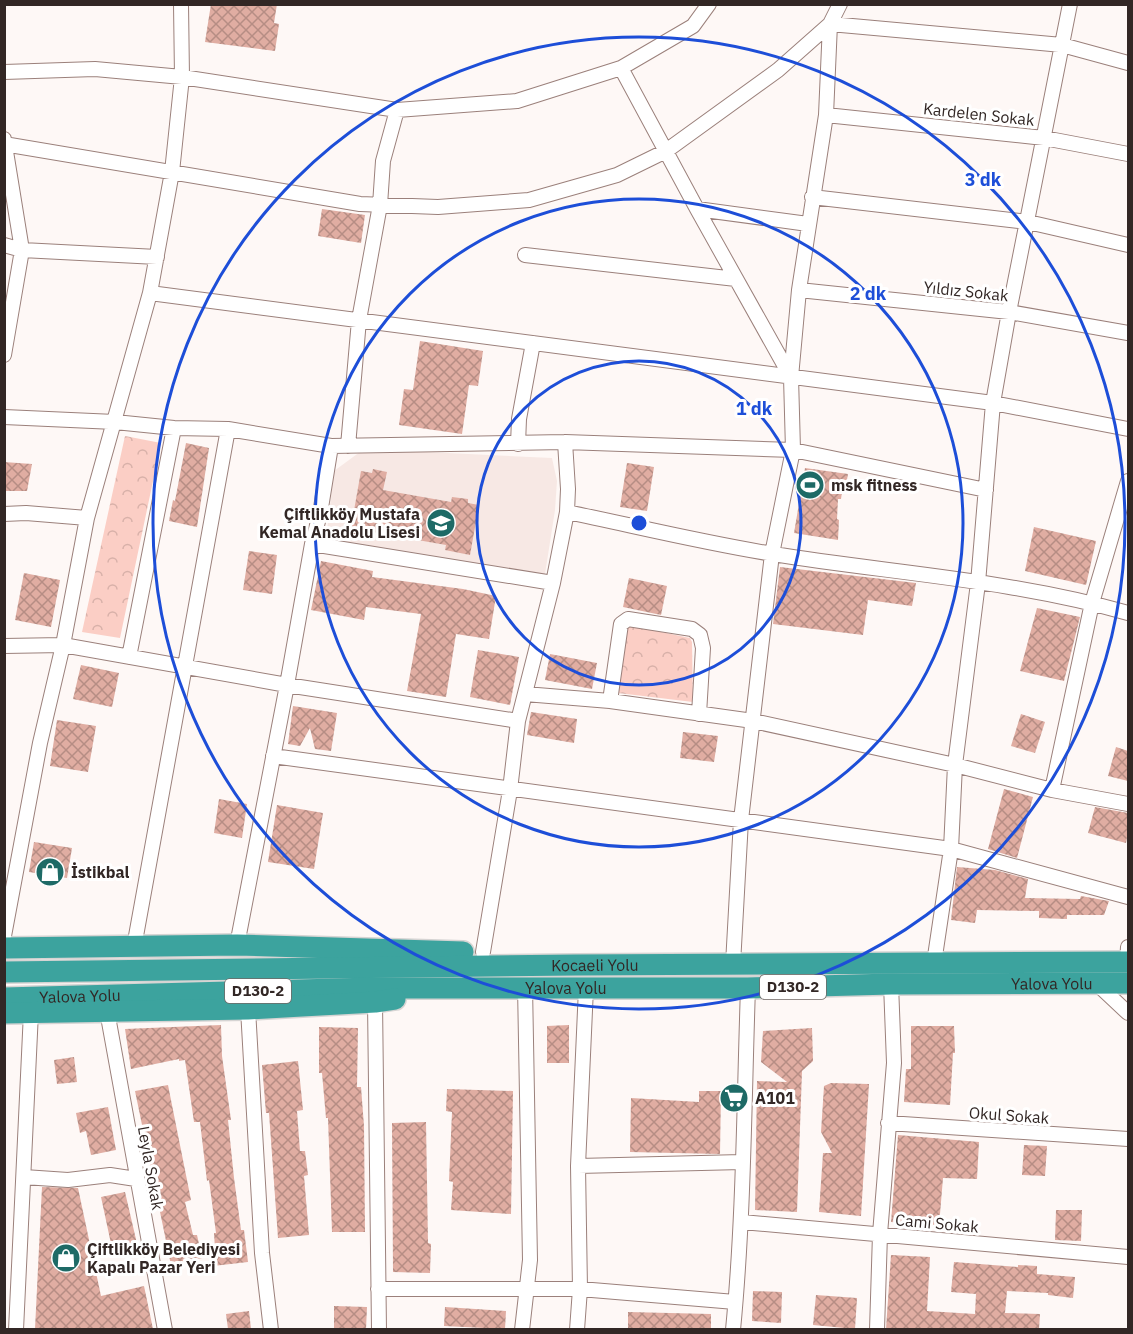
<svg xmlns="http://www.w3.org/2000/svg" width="1133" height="1334" viewBox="0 0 1133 1334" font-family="'IBM Plex Sans',sans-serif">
<defs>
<pattern id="park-crowns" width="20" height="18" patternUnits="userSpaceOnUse" patternTransform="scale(1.5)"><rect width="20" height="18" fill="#fbcec5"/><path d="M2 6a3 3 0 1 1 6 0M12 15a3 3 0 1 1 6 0" fill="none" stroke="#d8b1a9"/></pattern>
<pattern id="building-cross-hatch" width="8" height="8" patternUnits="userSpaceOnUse" patternTransform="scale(1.5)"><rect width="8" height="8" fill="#e0ada2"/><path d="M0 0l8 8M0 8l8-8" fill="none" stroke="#b68d84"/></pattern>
</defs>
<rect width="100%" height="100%" fill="#fef8f6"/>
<path fill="#f7e8e4" d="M364,449L552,458L557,481L555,510L545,574L326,539L334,471Z"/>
<path fill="url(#park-crowns)" d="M125,436L161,443L120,638L82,632Z
M628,625L690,638L692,642L693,702L618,693Z"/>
<path fill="url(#building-cross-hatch)" d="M211,4H277L274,23L279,24L275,51L205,42Z
M322,209L365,215L361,243L318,236Z
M420,341L483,351L478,386L469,385L462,434L399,425L404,389L413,390Z
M186,443L209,448L197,527L169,521L173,500L175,501Z
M4,462L32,464L27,491H4Z
M627,463L654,467L647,511L620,507Z
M805,468L848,474L846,485H843L841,499H838L837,519L839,520L838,540L794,533Z
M373,469L387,472L383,490L451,502L452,497L468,499V503L479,505L470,555L445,550L446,545L372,532L370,540L350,533L361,471L372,473Z
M1034,527L1096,541L1086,585L1025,571Z
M249,551L277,555L272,594L243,590Z
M321,561L373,571L372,577L463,589L496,596L489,639L456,634L446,697L407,691L421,614L366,607L364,620L311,610Z
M780,567L916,583L912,606L868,600L863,635L773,624Z
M24,573L60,580L51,627L15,620Z
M629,578L667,586L661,615L623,607Z
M1037,608L1080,617L1064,681L1020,671Z
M478,650L519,657L510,705L470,697Z
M550,654L597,663L592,689L545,680Z
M81,665L119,673L112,707L73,699Z
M293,706L337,713L331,751L315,749L310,728L300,746L288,744Z
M531,712L577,719L574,743L527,735Z
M1021,714L1045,722L1035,753L1011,746Z
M57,720L96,726L88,772L50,766Z
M683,732L718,736L714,762L680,758Z
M1116,747L1128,751V781L1108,776Z
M1004,789L1033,797L1017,858L988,849Z
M219,799L247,804L242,838L214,833Z
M277,805L323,813L314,869L268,862Z
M1095,807L1128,813V832L1126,843L1088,833Z
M34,842L72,848L67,878L29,872Z
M957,867L995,870L1028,879L1025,898L1080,899L1081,896L1109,901L1104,915H1067V919L1039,918V911L977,910L975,923L951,920Z
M221,1025L222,1056L231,1120H228L234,1178L241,1230H244L248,1262L213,1266L211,1249H215L214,1233H216L209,1180L207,1181L200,1122H194L185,1060L179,1061V1059L131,1069L125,1029Z
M569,1025V1063H547V1026Z
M911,1026H954L955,1053H953L950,1105L904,1102L906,1069H911Z
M319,1027L358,1028L357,1087H361L364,1126L365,1232H332L328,1118H326L322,1073H319Z
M812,1028L813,1061L802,1071L797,1212L755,1210L757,1081L787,1082L761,1062L763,1031Z
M74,1057L77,1082L57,1084L54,1060Z
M298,1061L303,1110L297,1111L300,1151H305L308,1175L304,1176L309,1235L278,1238L269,1113H266L262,1065Z
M831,1083L869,1084L861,1216L819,1212L823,1153H832L821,1132L824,1086Z
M168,1085L191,1200L185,1202L193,1235H197L202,1258L171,1265L135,1091Z
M447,1089L513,1091L511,1214L451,1210L453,1182L449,1181L452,1112L446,1111Z
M699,1091H721L720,1154L630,1152L631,1098L699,1102Z
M108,1107L116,1150L91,1155L86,1131L80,1133L76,1113Z
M426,1122L428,1243L431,1244L430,1273L393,1272L392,1123Z
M898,1135L979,1142L977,1179L943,1178L939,1226L891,1222Z
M1024,1145L1047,1146L1045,1176L1022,1175Z
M42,1187L78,1188L101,1296L144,1286L153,1329H35Z
M125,1192L138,1248L113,1253L101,1197Z
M1056,1210H1082L1081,1241L1055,1240Z
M891,1255L930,1257L927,1311L975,1314L976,1294L951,1292L954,1262L1018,1267V1265L1037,1266V1274L1075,1277L1073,1298L1048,1295V1293L1007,1291L1005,1313L1040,1314L1039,1329H886Z
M753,1291L782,1292L781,1323L752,1321Z
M816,1295L857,1298L855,1329L813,1325Z
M334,1306L367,1307L366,1329H334Z
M445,1307L506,1311L505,1329L444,1326Z
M249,1311L251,1329H228L226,1314Z
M628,1312L711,1314V1329H628Z"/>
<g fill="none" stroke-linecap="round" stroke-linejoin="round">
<g stroke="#9b807b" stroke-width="16">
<path id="minor" d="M621,68L697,209L791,377
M4,72L95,69L182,77L397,110L517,101L621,68L693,26L709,4
M826,115L1044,138L1128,154
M4,139L22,250L4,355
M4,144L360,204L438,207L529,200L617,175L666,151L778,70L830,24L1062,45L1128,63
M812,197L1028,222L1128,245
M697,209L808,224
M4,245L22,250L157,257
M525,255L736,279
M799,290L1009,312L1128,333
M150,293L993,403L1128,429
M4,417L115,422L174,428L228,429L331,446L565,442L793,450L986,490
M518,444L519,419L533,343
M348,446L359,320L380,205L383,161L397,110
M567,512C635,526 704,543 773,554C891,573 1013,580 1128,613
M4,514L26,513L87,518
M312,544L553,583
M4,646L63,645L287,685L518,721
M129,657L174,428
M525,694L610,701L753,721L955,765L1052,790L1128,804
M610,701L621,624L628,619L692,629L700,635L703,648L699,714
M273,756L951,849L1128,897
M1052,790L1092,603L1128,481
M4,936L40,743L63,645L87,518L150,293L172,172L182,77L181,4
M237,945L287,685L312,544L320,514L331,446
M134,947L228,429
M483,952L510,790L518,721L553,583L567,512L568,489L565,442
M1127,962L1128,947
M934,963L951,849L955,765L978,583L993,403L1009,312L1070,4
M733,964L741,820L772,554L793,450L791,377L799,290L826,115L830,24L840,4
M1096,983L1128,1013
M375,1002L379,1330
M248,1009L262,1253L271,1330
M107,1011L165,1330
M888,1123L1128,1139
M578,1166L742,1162
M24,1177L68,1180L110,1175L136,1179
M742,1222L1128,1257
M378,1289H580L735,1302
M16,1330L31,1012
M522,1330L530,1260L525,986
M577,1330L580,1289L578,1166L586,988
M733,1330C744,1216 744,1102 748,988
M877,1330L880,1234L894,1063L891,984"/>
</g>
<g stroke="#d6d4d3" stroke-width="24">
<g id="highway">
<path d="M4,948L237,945L463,952"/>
<path id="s1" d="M4,972L575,965L1128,962"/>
<path id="s2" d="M4,998L371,988H748L891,984L1128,983"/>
<path d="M4,1013L248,1009L375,1002L395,999"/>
</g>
</g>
<use href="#minor" stroke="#fff" stroke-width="14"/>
<use href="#highway" stroke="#3ca39e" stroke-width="21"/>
</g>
<g fill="none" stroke="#1d4ed8" stroke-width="3">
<circle cx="639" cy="523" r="162"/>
<circle cx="639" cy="523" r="324"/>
<circle cx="639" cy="523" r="486"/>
</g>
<defs>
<g id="stadium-disc" transform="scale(1.5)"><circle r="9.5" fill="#1e6a66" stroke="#fff"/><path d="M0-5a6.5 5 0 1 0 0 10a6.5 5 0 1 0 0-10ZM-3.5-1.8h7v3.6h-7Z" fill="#fff"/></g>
<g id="school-disc" transform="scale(1.5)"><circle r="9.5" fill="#1e6a66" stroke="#fff"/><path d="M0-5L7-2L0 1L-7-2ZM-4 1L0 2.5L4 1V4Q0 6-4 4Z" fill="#fff"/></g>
<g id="shop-disc" transform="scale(1.5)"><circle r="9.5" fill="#1e6a66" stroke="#fff"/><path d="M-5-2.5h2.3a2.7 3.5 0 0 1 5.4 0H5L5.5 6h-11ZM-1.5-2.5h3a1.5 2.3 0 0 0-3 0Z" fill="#fff"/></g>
<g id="supermarket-disc" transform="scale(1.5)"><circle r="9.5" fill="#1e6a66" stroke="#fff"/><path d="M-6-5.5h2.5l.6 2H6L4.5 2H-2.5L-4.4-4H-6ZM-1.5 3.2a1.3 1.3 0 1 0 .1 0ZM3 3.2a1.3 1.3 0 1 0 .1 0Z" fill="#fff"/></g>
</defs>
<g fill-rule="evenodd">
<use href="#stadium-disc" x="810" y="485"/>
<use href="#school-disc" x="441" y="523"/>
<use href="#shop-disc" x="50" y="872"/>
<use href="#supermarket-disc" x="734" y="1098"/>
<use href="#shop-disc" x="66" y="1258"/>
</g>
<g text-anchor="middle" stroke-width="6" stroke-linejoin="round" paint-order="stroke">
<g fill="#fff" stroke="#706866" stroke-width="1.5">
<rect x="760" y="975" width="66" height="24" rx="4.5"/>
<rect x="225" y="979" width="66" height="24" rx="4.5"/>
</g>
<g font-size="15" font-weight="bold" fill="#322725">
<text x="793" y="992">D130-2</text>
<text x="258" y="996">D130-2</text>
</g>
<g font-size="16" fill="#322725" stroke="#fff">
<text transform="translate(979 114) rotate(6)" y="6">Kardelen Sokak</text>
<text transform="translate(966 291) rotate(6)" y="6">Yıldız Sokak</text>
<text dy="6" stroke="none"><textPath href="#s1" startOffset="591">Kocaeli̇ Yolu</textPath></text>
<text dy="6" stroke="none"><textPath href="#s2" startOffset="1048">Yalova Yolu</textPath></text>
<text dy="6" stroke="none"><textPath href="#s2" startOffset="562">Yalova Yolu</textPath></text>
<text dy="6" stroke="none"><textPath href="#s2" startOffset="76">Yalova Yolu</textPath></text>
<text transform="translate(1009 1115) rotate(4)" y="6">Okul Sokak</text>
<text transform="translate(151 1168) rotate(80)" y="6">Leyla Sokak</text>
<text transform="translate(937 1223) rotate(5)" y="6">Cami Sokak</text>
</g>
<g font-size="16" font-weight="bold" fill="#322725" stroke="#fff" text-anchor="start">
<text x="831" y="491">msk fitness</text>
<text x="420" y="520" text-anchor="end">Çiftlikköy Mustafa<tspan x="420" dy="18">Kemal Anadolu Lisesi</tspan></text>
<text x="71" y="878">İstikbal</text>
<text x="755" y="1104">A101</text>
<text x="87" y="1255">Çiftlikköy Belediyesi<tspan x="87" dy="18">Kapalı Pazar Yeri</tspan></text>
</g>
</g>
<circle cx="639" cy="523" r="9" fill="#1d4ed8" stroke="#fff" stroke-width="3"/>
<g font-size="18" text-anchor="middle" font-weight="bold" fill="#1d4ed8" stroke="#fff" stroke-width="6" stroke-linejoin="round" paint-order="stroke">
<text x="983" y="186">3 dk</text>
<text x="868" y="300">2 dk</text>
<text x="754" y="415">1 dk</text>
</g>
<rect width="1133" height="1334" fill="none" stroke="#322725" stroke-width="12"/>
</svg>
